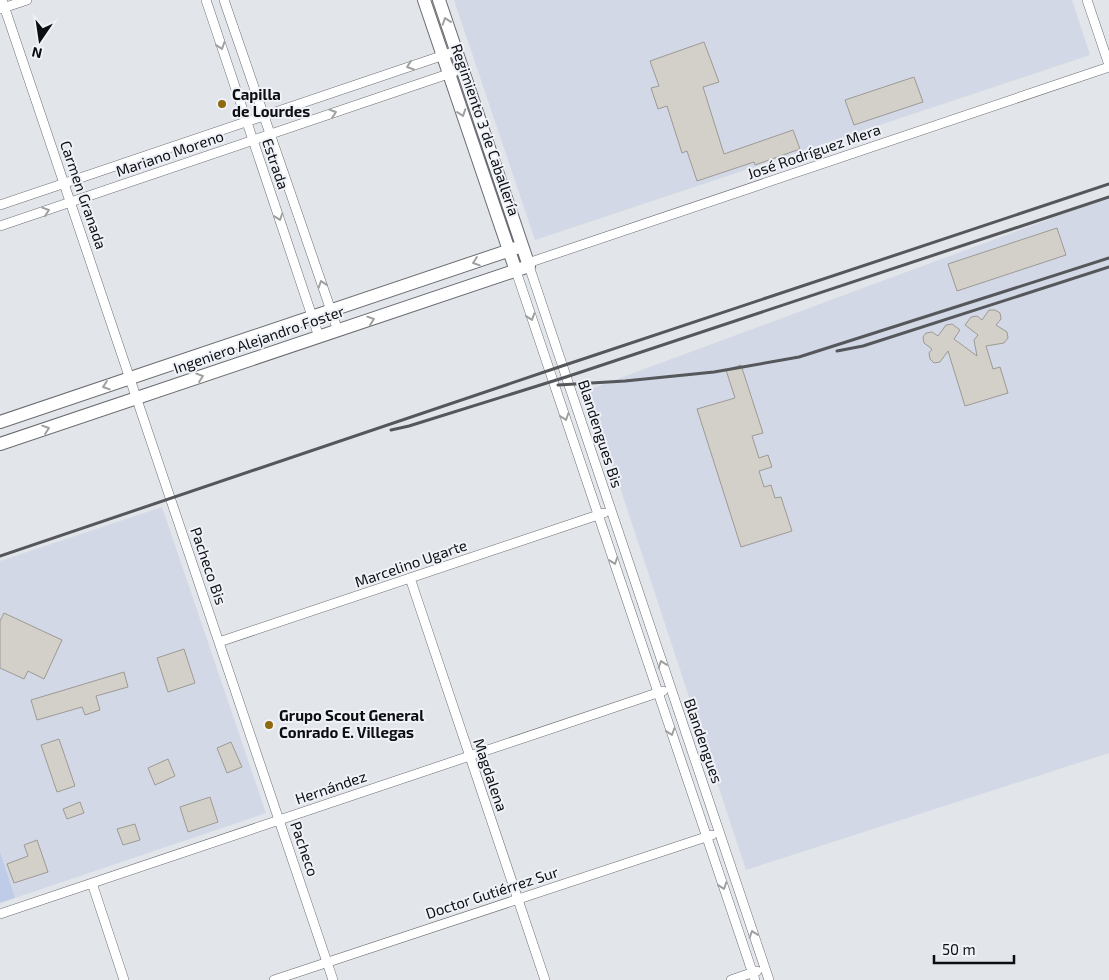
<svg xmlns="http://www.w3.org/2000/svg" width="1109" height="980" viewBox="0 0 1109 980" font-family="'Exo 2',sans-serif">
<rect width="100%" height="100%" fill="#e2e5ea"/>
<path fill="#d2d8e5" d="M454,0H1072L1090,55L535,240Z
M1109,197V753L746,870L588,390Z
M162,507L266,813L15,898L0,851V561Z"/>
<path fill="#becce8" d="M0,851L15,898L0,903Z"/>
<path fill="#d3d0ca" stroke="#9d9a95" d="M704,42L719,82L703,87L724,154L793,130L800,149L755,165L754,162L697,181L687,151L682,153L667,106L658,109L651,88L659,86L650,61Z
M914,77L923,102L854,125L845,100Z
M1057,228L1066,255L957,291L948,264Z
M989,310H995L1000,313L1001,319L996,325L1007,332L1008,338L1004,343L986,346L993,369L1000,367L1008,393L965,406L948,351L940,362L934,363L930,359L929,353L932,349L924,343L923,337L926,333L932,332L938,336L946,325L952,324L960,330L954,339L977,356L974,340L978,335L965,325L971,317L977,316L982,320Z
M741,365L763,433L752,436L759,458L768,455L772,467L759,471L764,487L771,485L775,498L781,497L792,531L741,547L697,409L735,398L726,370Z
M4,613L62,640L44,679L28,671L24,679L0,668V621Z
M184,649L195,683L168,692L157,658Z
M124,672L128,687L96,696L100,710L85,715L82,707L37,720L31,700Z
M59,739L75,786L57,792L41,745Z
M231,742L242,767L227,773L217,748Z
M168,759L175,776L155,785L148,768Z
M210,797L218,822L188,832L180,807Z
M80,802L84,813L67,819L63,809Z
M135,824L140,840L123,845L117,829Z
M37,840L48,872L14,883L7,864L28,856L24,845Z"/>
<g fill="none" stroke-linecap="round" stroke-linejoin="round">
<g stroke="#6a6c71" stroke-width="10">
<path id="street" d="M2,0L333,980
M206,0L319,337
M224,0L338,331
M1087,0L1109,65
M0,9L27,0
M0,205L456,51
M0,226L454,72
M528,263L1109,67
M529,266L769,980
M516,271L755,980
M410,578L545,980
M219,642L604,513
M92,883L124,980
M0,914L663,691
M274,980L712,835
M731,980L757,971"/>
</g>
<g stroke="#6a6c71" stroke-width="14">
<path id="secondary" d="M424,0L516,271
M0,422L522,246
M0,444L529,266L439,0"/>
</g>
<use href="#street" stroke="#fff" stroke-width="9"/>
<use href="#secondary" stroke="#fff" stroke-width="12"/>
<path stroke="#55575a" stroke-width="3" d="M837,351L863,346L1109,267
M558,385L625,381L714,372L799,357L1109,258
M391,430L409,426L566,377L1109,197
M0,556L562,366L1109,184"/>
</g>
<defs><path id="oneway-chevron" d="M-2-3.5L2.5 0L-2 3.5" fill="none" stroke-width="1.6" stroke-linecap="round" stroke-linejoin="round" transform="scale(1.25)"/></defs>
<g stroke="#9e9f9f">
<use href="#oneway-chevron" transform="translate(446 21) rotate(-109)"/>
<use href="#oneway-chevron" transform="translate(221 46) rotate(71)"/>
<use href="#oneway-chevron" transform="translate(410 66) rotate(161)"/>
<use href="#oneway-chevron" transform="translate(333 113) rotate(-19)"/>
<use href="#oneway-chevron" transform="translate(462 113) rotate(71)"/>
<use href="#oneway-chevron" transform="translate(46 211) rotate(-19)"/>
<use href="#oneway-chevron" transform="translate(279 217) rotate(71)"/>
<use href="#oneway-chevron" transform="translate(476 262) rotate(161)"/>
<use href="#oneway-chevron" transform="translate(322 284) rotate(-109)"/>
<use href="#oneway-chevron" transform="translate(531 317) rotate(71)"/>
<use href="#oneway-chevron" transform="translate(371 320) rotate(-19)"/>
<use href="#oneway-chevron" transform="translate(200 377) rotate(-19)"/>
<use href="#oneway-chevron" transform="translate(106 386) rotate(161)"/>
<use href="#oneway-chevron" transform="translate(565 417) rotate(71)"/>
<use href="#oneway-chevron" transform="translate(46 429) rotate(-19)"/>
<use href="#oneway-chevron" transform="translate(614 561) rotate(71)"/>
<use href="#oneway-chevron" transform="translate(662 664) rotate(-109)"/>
<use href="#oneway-chevron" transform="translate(671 732) rotate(71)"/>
<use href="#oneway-chevron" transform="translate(723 886) rotate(71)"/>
<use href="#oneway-chevron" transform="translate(753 934) rotate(-109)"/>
</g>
<g fill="#8f690e" stroke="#eff2f8" stroke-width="2">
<circle cx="222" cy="104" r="5"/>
<circle cx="269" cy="725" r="5"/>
</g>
<g text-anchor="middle" stroke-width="4" stroke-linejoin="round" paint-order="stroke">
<g font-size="15" font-weight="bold" fill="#0d0e10" stroke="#eff2f8" text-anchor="start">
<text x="232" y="100">Capilla<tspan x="232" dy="17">de Lourdes</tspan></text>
<text x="279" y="721">Grupo Scout General<tspan x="279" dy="17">Conrado E. Villegas</tspan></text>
</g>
<g font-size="15" fill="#0d0e10" stroke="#eff2f8">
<text transform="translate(485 130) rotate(71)" y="5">Regimiento 3 de Caballería</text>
<text transform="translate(814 152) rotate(-19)" y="5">José Rodríguez Mera</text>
<text transform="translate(170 154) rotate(-19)" y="5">Mariano Moreno</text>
<text transform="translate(275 164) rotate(71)" y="5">Estrada</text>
<text transform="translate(83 195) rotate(71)" y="5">Carmen Granada</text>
<text transform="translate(259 340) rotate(-19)" y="5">Ingeniero Alejandro Foster</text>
<text transform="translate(600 434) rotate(72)" y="5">Blandengues Bis</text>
<text transform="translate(411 564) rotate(-19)" y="5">Marcelino Ugarte</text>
<text transform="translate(208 566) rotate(71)" y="5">Pacheco Bis</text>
<text transform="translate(703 741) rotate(71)" y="5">Blandengues</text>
<text transform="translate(490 775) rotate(71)" y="5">Magdalena</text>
<text transform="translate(331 788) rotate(-19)" y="5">Hernández</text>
<text transform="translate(304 849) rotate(71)" y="5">Pacheco</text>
<text transform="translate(492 893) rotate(-18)" y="5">Doctor Gutiérrez Sur</text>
</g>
</g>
<g transform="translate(40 40) rotate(193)" stroke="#eff2f8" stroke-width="4" paint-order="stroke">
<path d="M0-4L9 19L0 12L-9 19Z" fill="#0d0e10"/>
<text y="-8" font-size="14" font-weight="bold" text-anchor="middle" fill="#0d0e10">N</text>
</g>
<path d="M934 955v8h80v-8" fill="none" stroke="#0d0e10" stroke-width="2.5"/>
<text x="942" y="955" font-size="15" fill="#0d0e10" stroke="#eff2f8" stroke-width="4" paint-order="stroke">50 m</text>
</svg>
